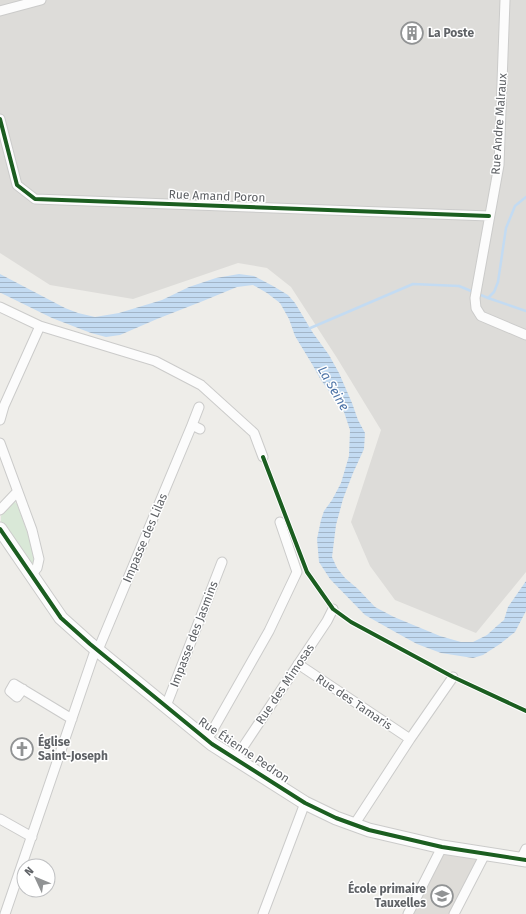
<svg xmlns="http://www.w3.org/2000/svg" width="526" height="914" viewBox="0 0 526 914" font-family="'Fira Sans',sans-serif">
<defs>
<pattern id="water-rules" width="6" height="5" patternUnits="userSpaceOnUse"><rect width="6" height="5" fill="#c3dbf2"/><path d="M0 2.5h6" fill="none" stroke="#a2b5c8"/></pattern>
</defs>
<rect width="100%" height="100%" fill="#eeede9"/>
<path fill="#dddcd9" d="M0,0H526V572L476,633L395,600L370,566L351,522L381,430L337,358L291,287L267,268L238,263L133,299L50,285L0,253Z"/>
<path fill="#dedcd8" d="M447,854L481,860L454,914H412L431,878L440,856Z"/>
<path fill="#d9e8d7" d="M12,502H15L17,504L37,560L33,569L1,525V516Z"/>
<path fill="url(#water-rules)" d="M0,274L65,308L78,313L95,317L119,313L162,300L189,287L216,278L239,274L254,276L273,286L288,295L295,303L313,333L329,355L339,373L352,403L358,420L365,433L364,449L353,473L343,499L336,525L332,557L337,568L345,578L358,589L375,607L394,617L440,636L461,642H473L487,635L498,625L504,620L508,607L526,581V611L515,632L500,644L483,655L473,658L441,653L417,644L397,633L365,615L330,579L319,562L317,539L321,520L324,511L332,500L341,483L349,456L350,430L344,412L321,380L312,364L295,336L289,319L280,303L267,293L253,285L237,287L203,301L157,319L120,335L106,337L91,333L52,318L1,293H0Z"/>
<g fill="none" stroke-linecap="round" stroke-linejoin="round">
<path stroke="#c3dbf2" stroke-width="2.5" d="M488,298L494,292L498,282L506,228L515,206L526,197
M308,329L413,284L459,286L488,298L526,311"/>
<g stroke="#cbcbca" stroke-width="11">
<path id="street" d="M505,0L499,165L475,298L476,308L481,316L526,335
M0,11L41,0
M0,119L17,185L35,199L489,216
M0,307L40,326L155,361L201,385L254,433L263,457
M0,420L4,406L40,326
M192,425L199,407
M0,443L32,530L39,559L37,568L31,575
M0,510L17,492
M98,650L192,425L200,429
M298,664L410,739
M23,689L17,697L10,691L14,684L72,719
M166,706L222,562
M207,740L269,631L297,572L280,522
M235,759L327,621L333,609
M0,819L32,837
M354,825L410,739L453,677
M521,859L526,849
M5,914L96,648
M263,914L305,803
M408,914L442,847
M454,914L485,854"/>
</g>
<g stroke="#cbcbca" stroke-width="15">
<path id="secondary" d="M0,529L61,618L90,644L212,744L305,803L336,818L369,830L442,847L526,860"/>
</g>
<use href="#street" stroke="#fcfcfc" stroke-width="9"/>
<use href="#secondary" stroke="#fcfcfc" stroke-width="13"/>
<g stroke="#fff" stroke-width="6">
<path id="cycleway" d="M0,119L17,185L35,199L489,216
M263,457L307,572L333,609L351,622L453,677L526,711
M0,529L61,618L90,644L212,744L305,803L336,818L369,830L442,847L526,860"/>
</g>
<use href="#cycleway" stroke="#1b5e20" stroke-width="4"/>
</g>
<defs>
<g id="building-ring" transform="scale(1.15)"><circle r="9.5" fill="#fff" stroke="#919394" stroke-width="1.5"/><path d="M-4-6H4V6H1V3H-1V6H-4ZM-2.5-4.3h1.7v1.8h-1.7ZM.8-4.3h1.7v1.8H.8ZM-2.5-1h1.7V.8h-1.7ZM.8-1h1.7V.8H.8Z" fill="#919394"/></g>
<g id="church-ring" transform="scale(1.15)"><circle r="9.5" fill="#fff" stroke="#919394" stroke-width="1.5"/><path d="M-1.2-6h2.4v3.5h3.3v2.4h-3.3V6h-2.4V-.1h-3.3v-2.4h3.3Z" fill="#919394"/></g>
<g id="school-ring" transform="scale(1.15)"><circle r="9.5" fill="#fff" stroke="#919394" stroke-width="1.5"/><path d="M0-5L7-2L0 1L-7-2ZM-4 1L0 2.5L4 1V4Q0 6-4 4Z" fill="#919394"/></g>
</defs>
<g fill-rule="evenodd">
<use href="#building-ring" x="412" y="33"/>
<use href="#church-ring" x="22" y="749"/>
<use href="#school-ring" x="442" y="896"/>
</g>
<g text-anchor="middle" stroke-width="3" stroke-linejoin="round" paint-order="stroke">
<g font-size="12" font-weight="bold" fill="#5f6266" stroke="#fff" text-anchor="start">
<text x="428" y="37">La Poste</text>
<text x="38" y="746">Église<tspan x="38" dy="14">Saint-Joseph</tspan></text>
<text x="426" y="893" text-anchor="end">École primaire<tspan x="426" dy="14">Tauxelles</tspan></text>
</g>
<g font-size="12" fill="#5f6266" stroke="#fff">
<text transform="translate(499 124) rotate(-86)" y="4">Rue Andre Malraux</text>
<text transform="translate(217 196) rotate(2)" y="4">Rue Amand Poron</text>
<text transform="translate(145 538) rotate(-67)" y="4">Impasse des Lilas</text>
<text transform="translate(194 634) rotate(-69)" y="4">Impasse des Jasmins</text>
<text transform="translate(285 684) rotate(-56)" y="4">Rue des Mimosas</text>
<text transform="translate(354 702) rotate(34)" y="4">Rue des Tamaris</text>
<text transform="translate(244 750) rotate(34)" y="4">Rue Étienne Pedron</text>
</g>
<g font-size="13" font-style="italic" fill="#4e74a7" stroke="#fff">
<text transform="translate(334 388) rotate(60)" y="5">La Seine</text>
</g>
</g>
<g transform="translate(36 878) rotate(314)"><circle r="19" fill="#ffffff" stroke="#bfc0c2"/>
<path d="M0-3L7 15L0 10L-7 15Z" fill="#919394"/>
<text y="-6" font-size="11" font-weight="bold" text-anchor="middle" fill="#5f6266">N</text>
</g>
</svg>
